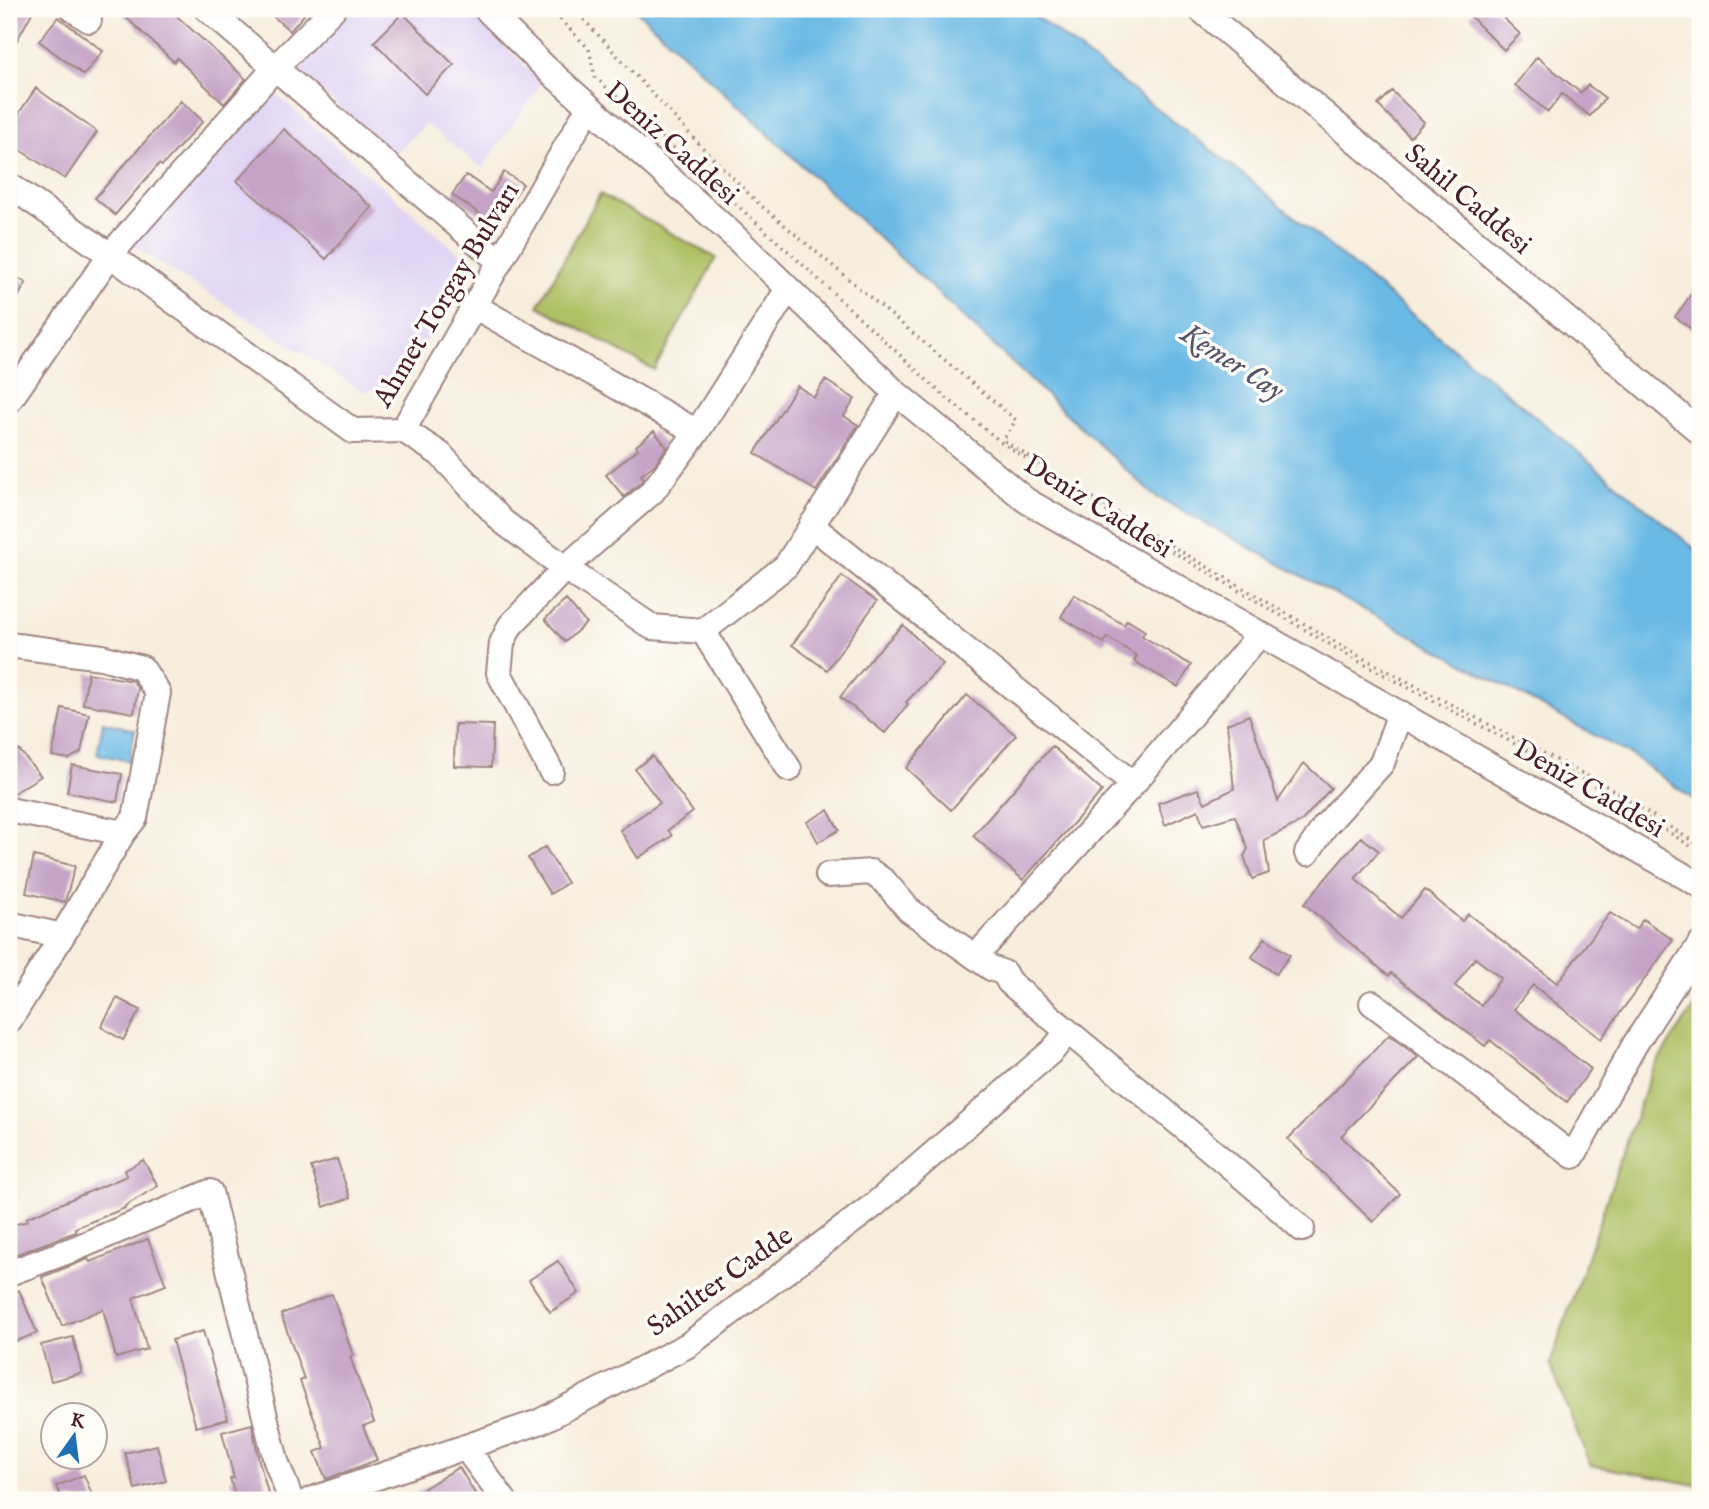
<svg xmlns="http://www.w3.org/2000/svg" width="1709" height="1509" viewBox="0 0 1709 1509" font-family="'IM FELL English',serif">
<rect width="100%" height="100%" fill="#fdfcf7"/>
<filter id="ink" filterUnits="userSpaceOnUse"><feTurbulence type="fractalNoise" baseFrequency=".0143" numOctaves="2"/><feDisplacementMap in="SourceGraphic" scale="14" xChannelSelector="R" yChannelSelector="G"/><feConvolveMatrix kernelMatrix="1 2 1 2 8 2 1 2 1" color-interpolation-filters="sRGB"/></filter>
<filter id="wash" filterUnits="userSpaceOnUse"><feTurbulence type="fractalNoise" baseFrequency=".00686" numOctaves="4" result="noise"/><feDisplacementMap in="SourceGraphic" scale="28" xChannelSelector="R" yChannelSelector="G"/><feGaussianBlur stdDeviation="1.57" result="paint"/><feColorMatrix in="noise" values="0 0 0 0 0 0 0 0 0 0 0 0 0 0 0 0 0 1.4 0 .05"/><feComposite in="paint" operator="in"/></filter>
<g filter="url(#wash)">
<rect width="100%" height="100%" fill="#f7eedd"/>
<path fill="#e0d4f4" d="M350,9H469L542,83L482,168L426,124L395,154L293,68Z
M275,93L472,265L398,385L364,392L133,246Z"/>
<path fill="#aec064" stroke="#7c7048" stroke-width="2" d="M600,194L716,258L654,370L538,306Z
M1700,998V1488L1697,1485L1590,1465L1550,1364L1652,1069Z"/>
<path fill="#6bbae5" stroke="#5a6c88" stroke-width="2" d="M635,9H1026L1240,172L1700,553V804L1631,755L1153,495Z
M103,722L135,730L129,761L97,754Z"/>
<g id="blocks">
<path fill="#c5a3c6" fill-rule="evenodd" d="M9,9H34L9,55Z
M117,9H169L246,79L224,104L177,58L174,62Z
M265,9H309L290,31Z
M1477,9H1494L1520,34L1504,50L1470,16Z
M403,13L454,65L425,94L374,42Z
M58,17L103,51L84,75L39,41Z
M1537,57L1581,93L1588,85L1605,98L1590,116L1562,94L1548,112L1515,85Z
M36,88L97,132L65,179L9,143V128Z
M1392,91L1424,122L1410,137L1378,105Z
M181,101L203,121L162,166L159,164L115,215L95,198Z
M284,129L372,207L326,259L237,181Z
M504,172L523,184L495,224L452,195L466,175L491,192Z
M9,273L26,283L9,313Z
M1700,282V335L1675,317Z
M825,380L855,399L844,416L858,425L816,491L755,453L797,386L814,397Z
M654,431L667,447L655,464L641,475L644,478L641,482L624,497L606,475L638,449L636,446Z
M842,576L877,601L827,670L792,645Z
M1074,595L1124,625L1127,620L1145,631L1142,636L1191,665L1178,687L1134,661L1137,656L1107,637L1104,643L1061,617Z
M566,600L586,623L565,642L545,619Z
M903,625L943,664L906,702L908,704L885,733L840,697L874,655Z
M88,673L133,681L138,689L134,713L83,704Z
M967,695L1016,735L951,810L906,768Z
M62,708L89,714L81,752L69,759L52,756Z
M1249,715L1278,801L1304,763L1331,788L1301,822L1264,840L1269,873L1252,879L1244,856L1248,849L1235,816L1203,825L1198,810L1165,825L1158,803L1198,789L1205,803L1234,789L1227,724Z
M455,724L493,725L491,767L454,766Z
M1052,746L1102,791L1023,880L973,836Z
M19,750L41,776L9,796V756Z
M652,756L693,812L668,830L672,836L638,858L620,830L660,803L635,769Z
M72,765L122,774L117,802L67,792Z
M828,810L839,830L818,842L807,822Z
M1361,837L1379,851L1355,879L1401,918L1425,890L1462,921L1468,914L1557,983L1610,913L1636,929L1643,919L1673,940L1601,1039L1533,985L1514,1009L1591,1069L1567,1102L1490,1040L1485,1046L1391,973L1389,976L1304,904ZM1475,958L1501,978L1481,1005L1455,986Z
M545,847L567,883L550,894L528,858Z
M34,856L75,866L65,902L26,893Z
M1265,938L1290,955L1276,974L1252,957Z
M117,998L140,1010L123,1040L101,1027Z
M1389,1035L1418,1057L1341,1136L1400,1194L1373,1222L1288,1139Z
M337,1159L350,1198L324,1207L311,1167Z
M143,1160L158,1186L125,1206V1208L75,1228L76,1232L9,1257V1226L28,1221L26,1218L127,1176L124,1171Z
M148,1239L166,1285L133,1298L147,1349L116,1358L103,1309L62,1326L42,1277L88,1259L90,1262Z
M558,1261L579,1293L550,1312L529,1280Z
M19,1290L37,1333L9,1344V1294Z
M332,1294L353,1355L350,1357L374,1422L363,1426L377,1460L326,1479L315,1452L325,1448L300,1381L304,1379L281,1314Z
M203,1331L228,1419L196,1427L172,1340Z
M73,1337L82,1373L51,1381L41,1345Z
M252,1424L259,1461L270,1500H236L230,1478H234L222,1432Z
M157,1445L166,1481L135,1489L125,1453Z
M459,1467L479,1500H405Z
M84,1475L94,1500H62L56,1486Z"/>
</g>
</g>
<g filter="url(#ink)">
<use href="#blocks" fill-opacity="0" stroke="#a08684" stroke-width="2"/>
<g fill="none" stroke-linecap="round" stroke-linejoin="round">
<g stroke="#a08684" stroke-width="28">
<path id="minor" d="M73,9L89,20
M207,9L500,262
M486,9L547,69L733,235L896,393L1027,501L1700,885
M1200,9L1700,432
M9,185L110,255L275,68L333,9
M474,306L697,432
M9,401L110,255L353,431L403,430L589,107
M403,430L440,454L502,521L565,568L652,627L703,631
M811,525L1133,784
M9,645L102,657L142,668L158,693L135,818L123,833L62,936L9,924
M789,769L703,631L786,566L896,393
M551,771L499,673L502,643L510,626L565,568L652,492L697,432L788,289
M9,810L123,833
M1307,853L1325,826L1382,763L1400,713
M828,875L871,872L885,882L909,910L991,968L1004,973L1009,982C1106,1065 1207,1143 1302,1229
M975,957L1133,784L1260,634
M1372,1003L1573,1156L1635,1044L1700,944
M9,1021L62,936
M9,1273L74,1249L210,1192L276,1461L291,1500
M465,1447L504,1500
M310,1500L539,1422L688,1345L874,1205L1053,1050L1067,1032"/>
</g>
<path stroke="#a08684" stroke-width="3.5" stroke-dasharray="2 5" stroke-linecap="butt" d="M550,9L589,49L595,77L789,252L943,395L1001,442L1126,524L1356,660L1604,791L1700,852
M574,9L700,145L757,202L1016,420L1003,440L1129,521L1361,657L1608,787L1700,846"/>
<use href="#minor" stroke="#fff" stroke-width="24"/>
</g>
</g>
<g text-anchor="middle" stroke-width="7" stroke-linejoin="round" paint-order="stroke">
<g font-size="28" fill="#4a1f2b" stroke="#fdfcf7">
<text transform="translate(673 142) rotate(42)" y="10">Deniz Caddesi</text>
<text transform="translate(1469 198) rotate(40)" y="10">Sahil Caddesi</text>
<text transform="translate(445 294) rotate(-59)" y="10">Ahmet Torgay Bulvarı</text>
<text transform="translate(1099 505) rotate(32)" y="10">Deniz Caddesi</text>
<text transform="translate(1590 787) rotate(30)" y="10">Deniz Caddesi</text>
<text transform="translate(719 1280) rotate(-35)" y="10">Sahilter Cadde</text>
</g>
<g font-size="30" font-style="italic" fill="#56556c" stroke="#fdfcf7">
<text transform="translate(1233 361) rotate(33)" y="10">Kemer Cay</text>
</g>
</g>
<rect width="1709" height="1509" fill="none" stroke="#fdfcf7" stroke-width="35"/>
<g transform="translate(74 1436) rotate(14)"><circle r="33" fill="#fdfcf7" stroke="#b5a4a5" stroke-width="2"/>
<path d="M0-5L12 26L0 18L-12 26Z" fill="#1f6fb2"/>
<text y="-10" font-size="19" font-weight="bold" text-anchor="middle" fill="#4a1f2b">K</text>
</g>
</svg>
